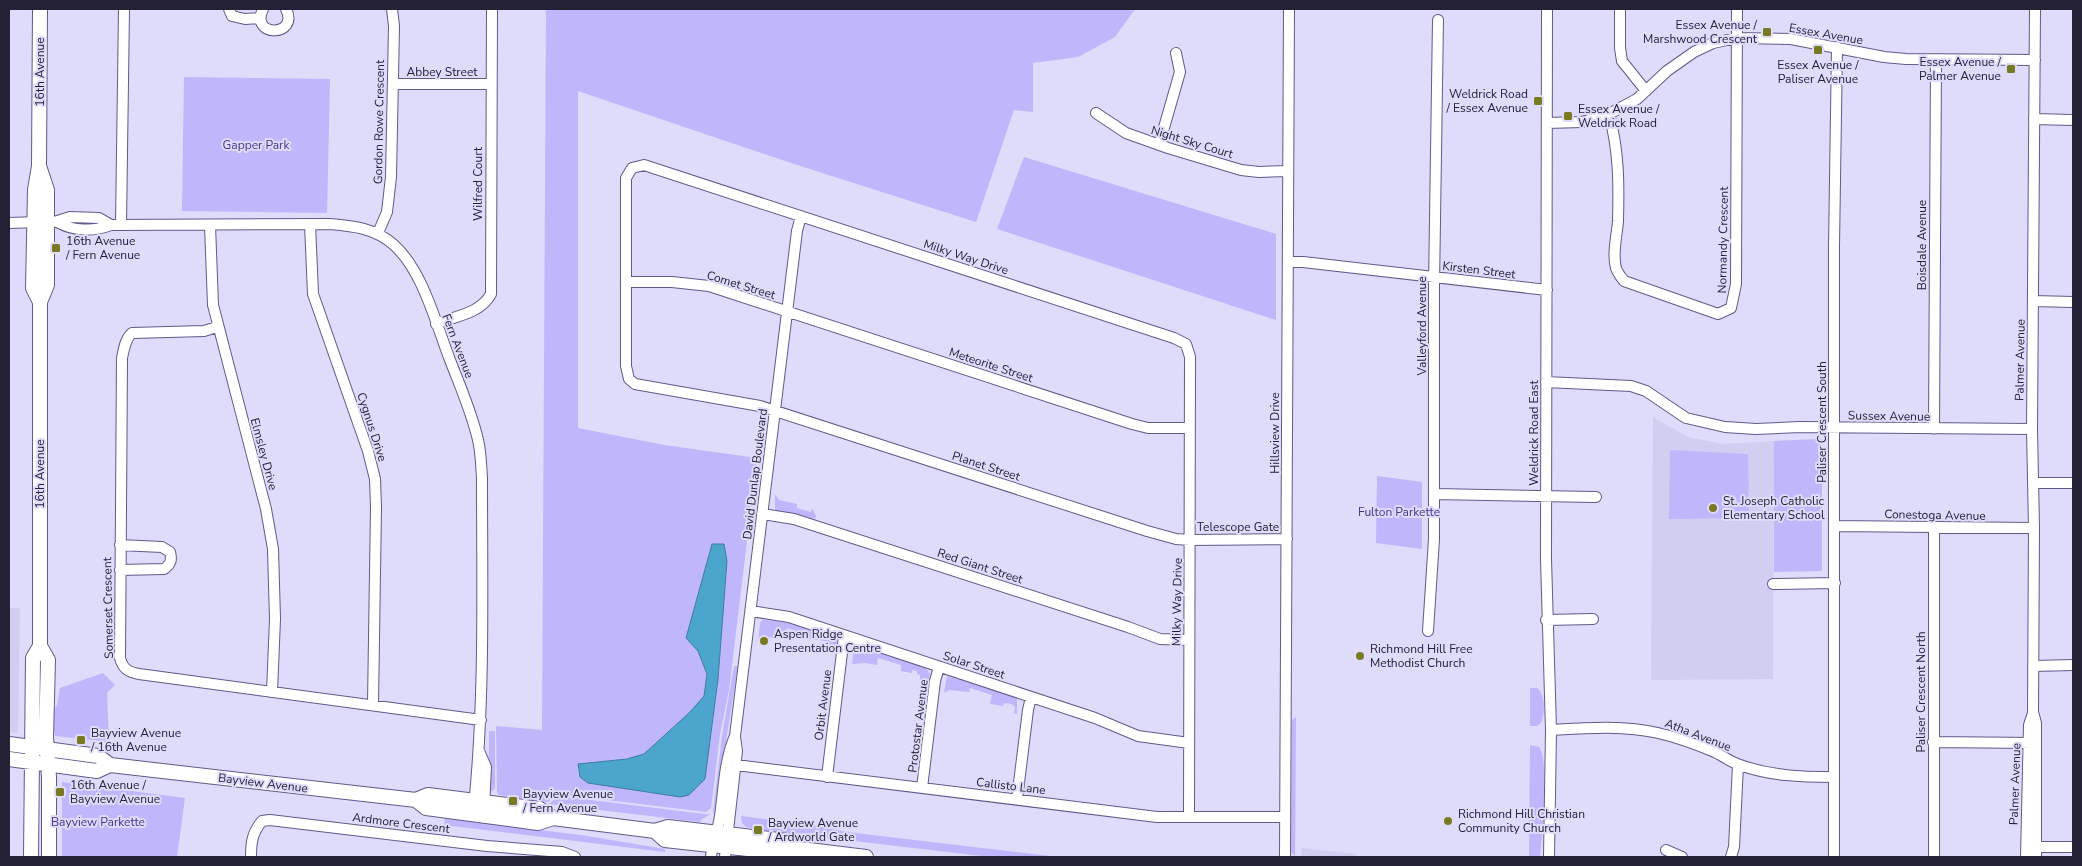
<svg xmlns="http://www.w3.org/2000/svg" width="2082" height="866" viewBox="0 0 2082 866" font-family="'Nunito Sans',sans-serif">
<rect width="100%" height="100%" fill="#dedbfb"/>
<path fill="#d2cef2" d="M1653,417L1688,437L1723,444L1774,441L1773,679L1651,680Z
M9,608H20L18,733L9,732Z
M1301,848L1356,854L1355,857H1302Z"/>
<path fill="#bfb6fc" d="M546,9H1135L1115,37L1078,57L1033,63V112L1014,110L976,222L788,162L578,91V428L664,445L757,458L729,690L720,734L711,808L706,812L557,794L548,802L499,795L497,792L496,726L542,730Z
M184,77L330,79L327,213L182,211Z
M1024,157L1276,234V320L997,229Z
M1822,439V571L1774,572V441Z
M1670,450L1748,454L1749,518L1669,519Z
M1377,476L1422,482V549L1376,543Z
M775,494L779,500L797,504V508L811,512L812,508L816,516L815,519L775,511Z
M763,619L789,623L833,637L837,642V652L831,651L829,642L808,638L809,635L787,628L785,639L765,637V640L758,642L760,623Z
M854,646L925,667L930,674L929,684L920,682V675L917,674V671L912,670V673L901,671V665L878,658L877,665L866,663L852,664Z
M734,666H738L714,815L713,812L722,736Z
M103,673L115,685L107,693L109,742L55,736L52,715L57,705L60,688Z
M947,676L1017,698V714L1014,713L1015,707L1012,704L1004,703L1003,706L990,704L992,695L970,688L969,692L949,690L944,693Z
M1530,688H1537C1546,695 1545,713 1541,723L1537,726H1530Z
M1296,717L1295,856L1291,852L1292,720Z
M489,731H495V788L492,792L489,782Z
M1530,745L1539,747C1550,761 1542,837 1540,857H1529Z
M62,782L185,798L177,857H62Z
M558,796L705,814H710L701,820L700,822L549,804Z
M741,816L812,825L847,832L1059,857H990L769,831L746,827L742,823Z
M445,818L581,835L665,849V852L444,825Z"/>
<path fill="#4ca5cd" stroke="#407d9f" d="M712,544H724L727,561L718,679L705,779L689,795L680,797L588,783L580,777L578,764L627,759L644,754L690,712L704,696L707,674L698,651L686,638Z"/>
<g fill="none" stroke-linecap="round" stroke-linejoin="round">
<g stroke="#615a89" stroke-width="12">
<path id="minor" d="M229,9L232,16L245,19L260,18
M263,9C249,38 300,37 286,9
M1547,9L1546,559L1551,730L1549,857
M1620,9V48L1622,61L1646,91
M2035,9L2032,429L2034,528L2033,712L2036,723V857
M393,84H491
M1096,113L1126,133L1168,148L1241,170L1259,172L1288,171
M1609,114C1619,151 1619,184 1618,221C1617,235 1612,254 1616,268C1617,272 1621,277 1624,281L1718,314L1731,308L1736,284L1737,9
M2034,119L2073,120
M1547,123L1582,122L1609,114L1637,99L1667,71L1694,52L1713,43L1737,38L1791,39L1884,57L1906,59L2035,60
M1159,145L1180,72L1176,53
M54,222L70,217L99,218L111,225
M57,222C73,231 93,232 111,225L330,224C353,226 375,228 394,245C423,271 436,324 450,360C460,386 472,413 478,440C481,452 481,465 482,478C482,587 485,698 474,806
M9,223L40,222
M310,224L313,294L368,451L375,479L376,507L373,704
M121,225L124,9
M210,225L213,305L266,509L273,549L275,619L272,692
M378,233L387,212L391,177L394,26L392,9
M1288,262H1303L1547,290
M627,282H672L709,286L1132,424L1148,428H1189
M2033,301L2073,302
M436,324C455,316 480,314 491,294L492,9
M217,327L204,331L132,333C125,339 124,349 122,358L120,658C123,669 128,672 139,674L481,720
M1546,382L1631,386L1646,391L1686,418L1725,427L1756,429L1800,427L2032,429
M1934,429L1936,60
M2034,483H2073
M1434,494L1596,497
M762,514L794,519L1128,627L1160,639L1189,640
M1835,526L2034,528
M1934,527V857
M120,570L164,569C171,564 172,560 170,552L162,547L120,545
M1773,584L1835,583
M751,611L789,617L1095,718L1138,736L1189,743
M1546,620L1593,619
M1428,631L1434,539V286L1438,20
M2033,666L2073,665
M1551,730C1586,728 1623,725 1658,733C1676,737 1695,744 1712,751C1722,755 1730,762 1740,765C1771,776 1801,777 1834,777
M1933,742L2035,743
M480,753L486,767L484,808
M736,765L1157,817H1285
M827,777L844,636
M922,788L935,681L939,667
M1017,799L1028,710L1031,697
M1189,816L1190,357L1186,344L1174,338L644,165L632,168L626,178V366L629,379L635,384L760,406L1147,531L1176,539L1190,540L1287,539
M2029,847H2073
M1666,850L1682,857
M251,857C251,843 252,833 262,821L270,820L487,846L562,852L575,857
M711,857C712,843 718,830 720,816C724,789 724,761 735,736L797,231L801,216
M725,857L737,751L735,737
M1285,857L1289,9
M1731,857L1734,847L1738,765
M1834,857V246L1837,47
M2026,857L2029,725L2033,713"/>
</g>
<g stroke="#615a89" stroke-width="16">
<path id="major" d="M40,9L39,166L35,190L33,288L40,302
M39,166L47,190V285L40,302V646L48,660L46,737L49,777V857
M9,744L98,756L110,765L416,800L428,795L540,809L553,818
M9,759L97,771L110,765
M416,800L426,808L538,823L553,818L655,831L668,827L787,841L801,849
M655,831L665,840L701,844L786,853L801,849L866,857
M31,857L33,658L40,646"/>
</g>
<use href="#minor" stroke="#fff" stroke-width="10"/>
<use href="#major" stroke="#fff" stroke-width="14"/>
</g>
<g fill="#787a21" stroke="#dedbfb" stroke-width="2">
<rect x="1762" y="27" width="10" height="10" rx="2.5"/>
<rect x="1813" y="45" width="10" height="10" rx="2.5"/>
<rect x="2006" y="64" width="10" height="10" rx="2.5"/>
<rect x="1533" y="96" width="10" height="10" rx="2.5"/>
<rect x="1563" y="111" width="10" height="10" rx="2.5"/>
<rect x="51" y="243" width="10" height="10" rx="2.5"/>
<circle cx="1713" cy="508" r="5"/>
<circle cx="764" cy="641" r="5"/>
<circle cx="1360" cy="656" r="5"/>
<rect x="76" y="735" width="10" height="10" rx="2.5"/>
<rect x="55" y="787" width="10" height="10" rx="2.5"/>
<rect x="508" y="796" width="10" height="10" rx="2.5"/>
<circle cx="1448" cy="821" r="5"/>
<rect x="753" y="825" width="10" height="10" rx="2.5"/>
</g>
<g text-anchor="middle" stroke-width="4" stroke-linejoin="round" paint-order="stroke">
<g font-size="12" fill="#242135" stroke="#dedbfb" text-anchor="start">
<text x="1757" y="29" text-anchor="end">Essex Avenue /<tspan x="1757" dy="14">Marshwood Crescent</tspan></text>
<text x="2001" y="66" text-anchor="end">Essex Avenue /<tspan x="2001" dy="14">Palmer Avenue</tspan></text>
<text x="1818" y="69" text-anchor="middle">Essex Avenue /<tspan x="1818" dy="14">Paliser Avenue</tspan></text>
<text x="1528" y="98" text-anchor="end">Weldrick Road<tspan x="1528" dy="14">/ Essex Avenue</tspan></text>
<text x="1578" y="113">Essex Avenue /<tspan x="1578" dy="14">Weldrick Road</tspan></text>
<text x="66" y="245">16th Avenue<tspan x="66" dy="14">/ Fern Avenue</tspan></text>
<text x="1723" y="505">St. Joseph Catholic<tspan x="1723" dy="14">Elementary School</tspan></text>
<text x="774" y="638">Aspen Ridge<tspan x="774" dy="14">Presentation Centre</tspan></text>
<text x="1370" y="653">Richmond Hill Free<tspan x="1370" dy="14">Methodist Church</tspan></text>
<text x="91" y="737">Bayview Avenue<tspan x="91" dy="14">/ 16th Avenue</tspan></text>
<text x="70" y="789">16th Avenue /<tspan x="70" dy="14">Bayview Avenue</tspan></text>
<text x="523" y="798">Bayview Avenue<tspan x="523" dy="14">/ Fern Avenue</tspan></text>
<text x="1458" y="818">Richmond Hill Christian<tspan x="1458" dy="14">Community Church</tspan></text>
<text x="768" y="827">Bayview Avenue<tspan x="768" dy="14">/ Ardworld Gate</tspan></text>
</g>
<g font-size="12" fill="#242135" stroke="#dedbfb">
<text transform="translate(1826 34) rotate(10)" y="4">Essex Avenue</text>
<text transform="translate(40 72) rotate(-90)" y="4">16th Avenue</text>
<text x="442" y="76">Abbey Street</text>
<text transform="translate(379 122) rotate(-89)" y="4">Gordon Rowe Crescent</text>
<text transform="translate(1192 142) rotate(17)" y="4">Night Sky Court</text>
<text transform="translate(478 184) rotate(-90)" y="4">Wilfred Court</text>
<text transform="translate(1723 240) rotate(-89)" y="4">Normandy Crescent</text>
<text transform="translate(1922 245) rotate(-90)" y="4">Boisdale Avenue</text>
<text transform="translate(966 257) rotate(18)" y="4">Milky Way Drive</text>
<text transform="translate(1479 270) rotate(7)" y="4">Kirsten Street</text>
<text transform="translate(741 285) rotate(17)" y="4">Comet Street</text>
<text transform="translate(1422 326) rotate(-90)" y="4">Valleyford Avenue</text>
<text transform="translate(458 346) rotate(69)" y="4">Fern Avenue</text>
<text transform="translate(2020 360) rotate(-89)" y="4">Palmer Avenue</text>
<text transform="translate(991 365) rotate(18)" y="4">Meteorite Street</text>
<text transform="translate(1889 416) rotate(1)" y="4">Sussex Avenue</text>
<text transform="translate(1822 422) rotate(-90)" y="4">Paliser Crescent South</text>
<text transform="translate(372 427) rotate(72)" y="4">Cygnus Drive</text>
<text transform="translate(1275 433) rotate(-90)" y="4">Hillsview Drive</text>
<text transform="translate(1534 433) rotate(-90)" y="4">Weldrick Road East</text>
<text transform="translate(264 454) rotate(75)" y="4">Elmsley Drive</text>
<text transform="translate(986 466) rotate(18)" y="4">Planet Street</text>
<text transform="translate(40 474) rotate(-90)" y="4">16th Avenue</text>
<text transform="translate(755 474) rotate(-83)" y="4">David Dunlap Boulevard</text>
<text transform="translate(1935 515) rotate(1)" y="4">Conestoga Avenue</text>
<text x="1238" y="531">Telescope Gate</text>
<text transform="translate(980 566) rotate(18)" y="4">Red Giant Street</text>
<text transform="translate(1177 602) rotate(-89)" y="4">Milky Way Drive</text>
<text transform="translate(108 608) rotate(-91)" y="4">Somerset Crescent</text>
<text transform="translate(974 665) rotate(18)" y="4">Solar Street</text>
<text transform="translate(1921 692) rotate(-90)" y="4">Paliser Crescent North</text>
<text transform="translate(823 705) rotate(-83)" y="4">Orbit Avenue</text>
<text transform="translate(918 726) rotate(-83)" y="4">Protostar Avenue</text>
<text transform="translate(1698 735) rotate(21)" y="4">Atha Avenue</text>
<text transform="translate(263 783) rotate(7)" y="4">Bayview Avenue</text>
<text transform="translate(2015 784) rotate(-88)" y="4">Palmer Avenue</text>
<text transform="translate(1011 786) rotate(7)" y="4">Callisto Lane</text>
<text transform="translate(401 823) rotate(7)" y="4">Ardmore Crescent</text>
</g>
<g font-size="12" fill="#483487" stroke="#dedbfb">
<text x="256" y="149">Gapper Park</text>
<text x="1399" y="516">Fulton Parkette</text>
<text x="98" y="826">Bayview Parkette</text>
</g>
</g>
<rect width="2082" height="866" fill="none" stroke="#242135" stroke-width="20"/>
</svg>
